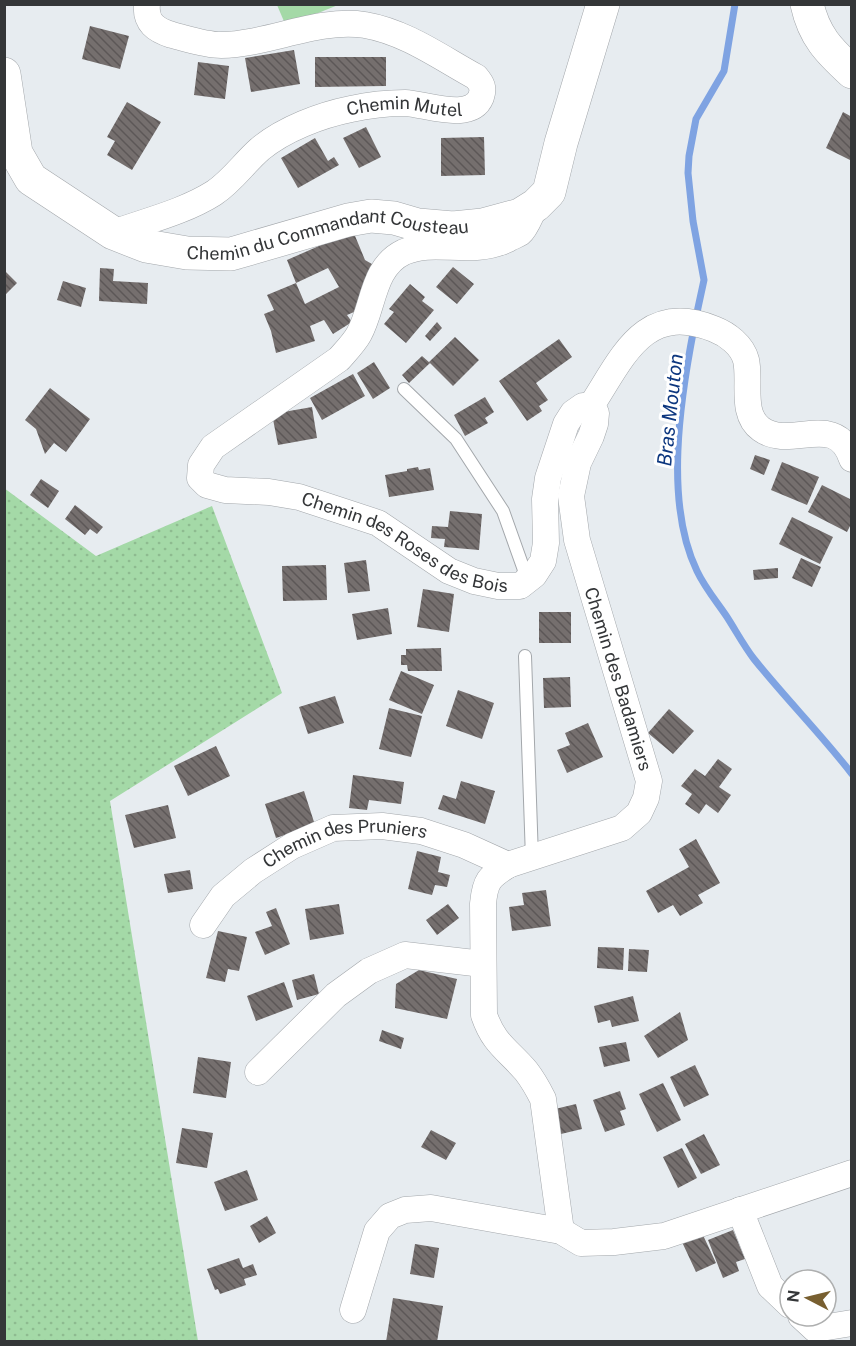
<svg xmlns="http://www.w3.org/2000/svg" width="856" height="1346" viewBox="0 0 856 1346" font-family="'Public Sans',sans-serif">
<defs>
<pattern id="grass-dots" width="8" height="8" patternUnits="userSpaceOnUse" patternTransform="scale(1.5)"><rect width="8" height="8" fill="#a4d9a7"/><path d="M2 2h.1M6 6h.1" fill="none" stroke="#8ebb90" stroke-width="1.8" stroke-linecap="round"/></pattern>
<pattern id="building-back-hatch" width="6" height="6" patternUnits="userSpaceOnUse" patternTransform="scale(1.5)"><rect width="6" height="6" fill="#756f6e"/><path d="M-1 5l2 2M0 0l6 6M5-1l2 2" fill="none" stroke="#5c5757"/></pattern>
</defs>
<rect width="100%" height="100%" fill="#e7ecf0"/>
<path fill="url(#grass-dots)" d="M4,488L96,556L212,506L282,693L110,801L198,1341H5Z"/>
<path fill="#a4d9a7" d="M277,5H338L286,26Z"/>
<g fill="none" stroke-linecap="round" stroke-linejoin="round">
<path stroke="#7fa3e2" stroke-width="7" d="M696,317L704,280L693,221L688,173L689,156L696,119L724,71L735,4
M694,328C680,400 664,503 697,571C705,588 717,602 727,617C736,631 744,646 754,659C786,699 821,734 852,774"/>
</g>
<path fill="url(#building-back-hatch)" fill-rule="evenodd" d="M90,26L129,36L120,69L82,59Z
M294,50L300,84L251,92L245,58Z
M315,57H386V86L315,87Z
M198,62L229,66L225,99L194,95Z
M127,102L161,122L132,170L107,155L115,141L107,137Z
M843,112L852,117V161L826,148Z
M366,127L381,157L359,168L343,138Z
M484,137L485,175L441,176V138Z
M315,138L328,161L334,157L339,165L298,188L281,158Z
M353,231L365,260L377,267L354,312L347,315L352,322L333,334L324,320L310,326L315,341L276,353L271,331L264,314L274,310L267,295L296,283L287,260ZM328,268L339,287L305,304L296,283Z
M453,267L474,284L457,304L436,287Z
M100,268L114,269L113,281L148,283L147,304L99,301Z
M5,271L17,283L5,295Z
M63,281L86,288L81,307L57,300Z
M410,284L425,297L422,301L434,310L406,343L384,324L394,312L389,309Z
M437,322L442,328L430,341L425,336Z
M455,337L479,360L453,386L429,362Z
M559,339L572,357L536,383L548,400L539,406L542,411L527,421L499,381Z
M422,356L430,363L409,383L402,375Z
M374,362L390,388L373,399L357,373Z
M353,374L365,396L322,420L310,398Z
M50,388L90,419L66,452L54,443L45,454L36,429L25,420Z
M485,397L494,412L485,418L488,423L465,436L454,415Z
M312,407L317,438L278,445L272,414Z
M755,455L770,460L764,475L750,469Z
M782,462L819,477L807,505L771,490Z
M418,467L419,470L430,468L434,490L389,497L385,475L407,471V469Z
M41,479L59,491L48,508L30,495Z
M822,485L852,500V522L847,532L808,512Z
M75,505L103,527L97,534L90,529L85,535L65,519Z
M450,511L482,514L479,550L444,547L445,539L431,538L432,526L448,527Z
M792,517L833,537L820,564L779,544Z
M801,558L821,567L812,587L792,578Z
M366,560L370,591L348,593L344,563Z
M326,565L327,600L283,601L282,566Z
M778,568V578L754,580L753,570Z
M423,589L454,594L449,632L417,627Z
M388,608L392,634L357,640L352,614Z
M539,612H571V643H539Z
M441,648L442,671H408L407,665H401V655H406V649Z
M401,671L434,685L422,714L389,700Z
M570,677L571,707L544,708L543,678Z
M458,690L494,703L482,739L446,726Z
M335,696L344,723L308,734L299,707Z
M389,708L422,716L411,757L379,749Z
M669,709L694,731L673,754L648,733Z
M588,723L603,757L567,773L557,750L570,745L565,733Z
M216,746L230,776L188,796L174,766Z
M718,759L732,769L719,787L731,795L718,813L706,804L699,814L685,804L692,794L681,786L695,769L705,776Z
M353,775L404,782L401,804L369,800L367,810L349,808Z
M461,781L495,791L485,824L438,809L443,795L456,799Z
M304,791L315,825L276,838L265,804Z
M168,805L176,838L134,848L125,815Z
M696,839L720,883L698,895L703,903L680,916L673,905L658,913L646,891L689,867L679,849Z
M417,851L441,857L438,872L450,875L447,887L435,885L432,895L408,889Z
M190,870L193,889L168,893L164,874Z
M546,890L551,926L512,931L509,907L524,905L522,893Z
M339,904L344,934L310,940L305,909Z
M448,904L459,918L437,935L426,920Z
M276,908L290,944L265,955L255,932L272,926L266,912Z
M218,931L247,937L239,971L228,969L225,982L206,978Z
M598,947L624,948L623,970L597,968Z
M629,949L649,950L647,972L628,971Z
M419,970L457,979L447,1019L395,1008L396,984Z
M314,974L319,994L297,1000L292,980Z
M284,982L293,1007L256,1021L247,996Z
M633,996L639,1021L612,1027L610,1020L598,1023L594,1006Z
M680,1012L688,1040L658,1058L644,1036Z
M382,1030L404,1038L401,1049L379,1041Z
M626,1042L630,1061L604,1067L599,1047Z
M198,1057L231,1062L226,1098L193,1093Z
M695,1065L709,1095L684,1107L670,1077Z
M663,1083L681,1120L657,1132L639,1094Z
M620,1091L626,1109L620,1111L625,1125L605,1132L593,1100Z
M576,1104L582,1129L561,1134L555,1109Z
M182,1128L213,1133L207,1168L176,1163Z
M431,1130L456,1143L446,1160L421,1147Z
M704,1134L720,1165L701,1174L685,1144Z
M682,1148L697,1178L678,1188L663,1157Z
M247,1170L258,1200L225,1211L214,1182Z
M267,1216L276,1233L259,1243L250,1226Z
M733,1230L745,1259L736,1262L739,1271L723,1278L708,1240Z
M702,1233L716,1263L696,1272L682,1242Z
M415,1244L439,1248L434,1278L410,1274Z
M239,1258L243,1268L253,1264L257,1275L244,1279L246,1285L220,1294L218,1289L215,1290L207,1269Z
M393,1298L443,1306L437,1342H386Z"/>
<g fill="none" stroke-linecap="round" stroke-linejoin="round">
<g stroke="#a3a7ab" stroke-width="14">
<path id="service" d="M404,389L456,439L503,511L524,570L521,582
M525,656L532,858"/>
</g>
<g stroke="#a3a7ab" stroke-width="27">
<g id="minor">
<path id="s1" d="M536,205C531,213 527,227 520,233C517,235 511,237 508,239C471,257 436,238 404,252C372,267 374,307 359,334C354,343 346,351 339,359L213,447L201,465L200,478L207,485L225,490L269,492L299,497L378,523L449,571L474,581L498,586H520L534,575L543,561L546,543L545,499L548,478L566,424L573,413L583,406H591C623,357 644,301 714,329C727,334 742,345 746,360C751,381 740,414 761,429C791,451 836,410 852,459"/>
<path id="s2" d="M113,233C146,221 184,212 214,193C232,181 244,163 260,149C284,129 321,115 351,109C369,105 387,103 405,103C426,104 471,122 481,97C484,88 482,84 476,77C441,58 406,32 365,25C317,18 270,44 221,45C205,45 188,39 172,35C156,30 145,23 147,4"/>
<path id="s3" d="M203,925L223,896L253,871L292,846L333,828L382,826L421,831L464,845L508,865"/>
<path d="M258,1072L336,995L369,971L405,955L483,964"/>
<path d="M740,1210L770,1286L790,1305"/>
<path d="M561,1231L543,1099C538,1089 533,1080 526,1071C507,1049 494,1044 484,1015L483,904C485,881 489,877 508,865L622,828L639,813L646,798L649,781L577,540L571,496L578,463L591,436L595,424L596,413L591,406"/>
<path d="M353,1310L377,1231L390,1216L405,1210L431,1208L561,1231L581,1243L614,1242L664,1236L852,1173"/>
<path d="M801,1316L815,1329L852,1323"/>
</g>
</g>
<g stroke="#a3a7ab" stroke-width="34">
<g id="secondary">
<path d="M807,4C814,36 829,51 852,72"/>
<path id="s4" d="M4,74L16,153L31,179L113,233L146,246L187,253L231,254L348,220L371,216L394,218L418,225L453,228L483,225L520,215L536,205L549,192L561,143L603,4"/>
</g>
</g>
<use href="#service" stroke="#fff" stroke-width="12"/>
<use href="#minor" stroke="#fff" stroke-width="26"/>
<use href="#secondary" stroke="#fff" stroke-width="33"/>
</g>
<g text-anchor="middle" stroke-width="6" stroke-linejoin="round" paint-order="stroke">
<g font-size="18" fill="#343638" stroke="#fff">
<text dy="6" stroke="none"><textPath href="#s2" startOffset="327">Chemin Mutel</textPath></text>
<text dy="6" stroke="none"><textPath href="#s4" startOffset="429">Chemin du Commandant Cousteau</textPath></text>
<text dy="6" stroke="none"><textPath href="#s1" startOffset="688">Chemin des Roses des Bois</textPath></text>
<text transform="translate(618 679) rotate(73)" y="6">Chemin des Badamiers</text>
<text dy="6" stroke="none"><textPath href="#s3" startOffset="174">Chemin des Pruniers</textPath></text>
</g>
<g font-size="20" font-style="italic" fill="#0d377f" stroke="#fff">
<text transform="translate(670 410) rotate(-84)" y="7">Bras Mouton</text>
</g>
</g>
<rect width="856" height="1346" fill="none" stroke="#343638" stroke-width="12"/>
<g transform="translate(808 1298) rotate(277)"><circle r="28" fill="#ffffff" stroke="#aeafaf" stroke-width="1.5"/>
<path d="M0-4.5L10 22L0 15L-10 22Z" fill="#785f30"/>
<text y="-9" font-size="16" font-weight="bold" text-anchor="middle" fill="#343638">N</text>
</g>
</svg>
